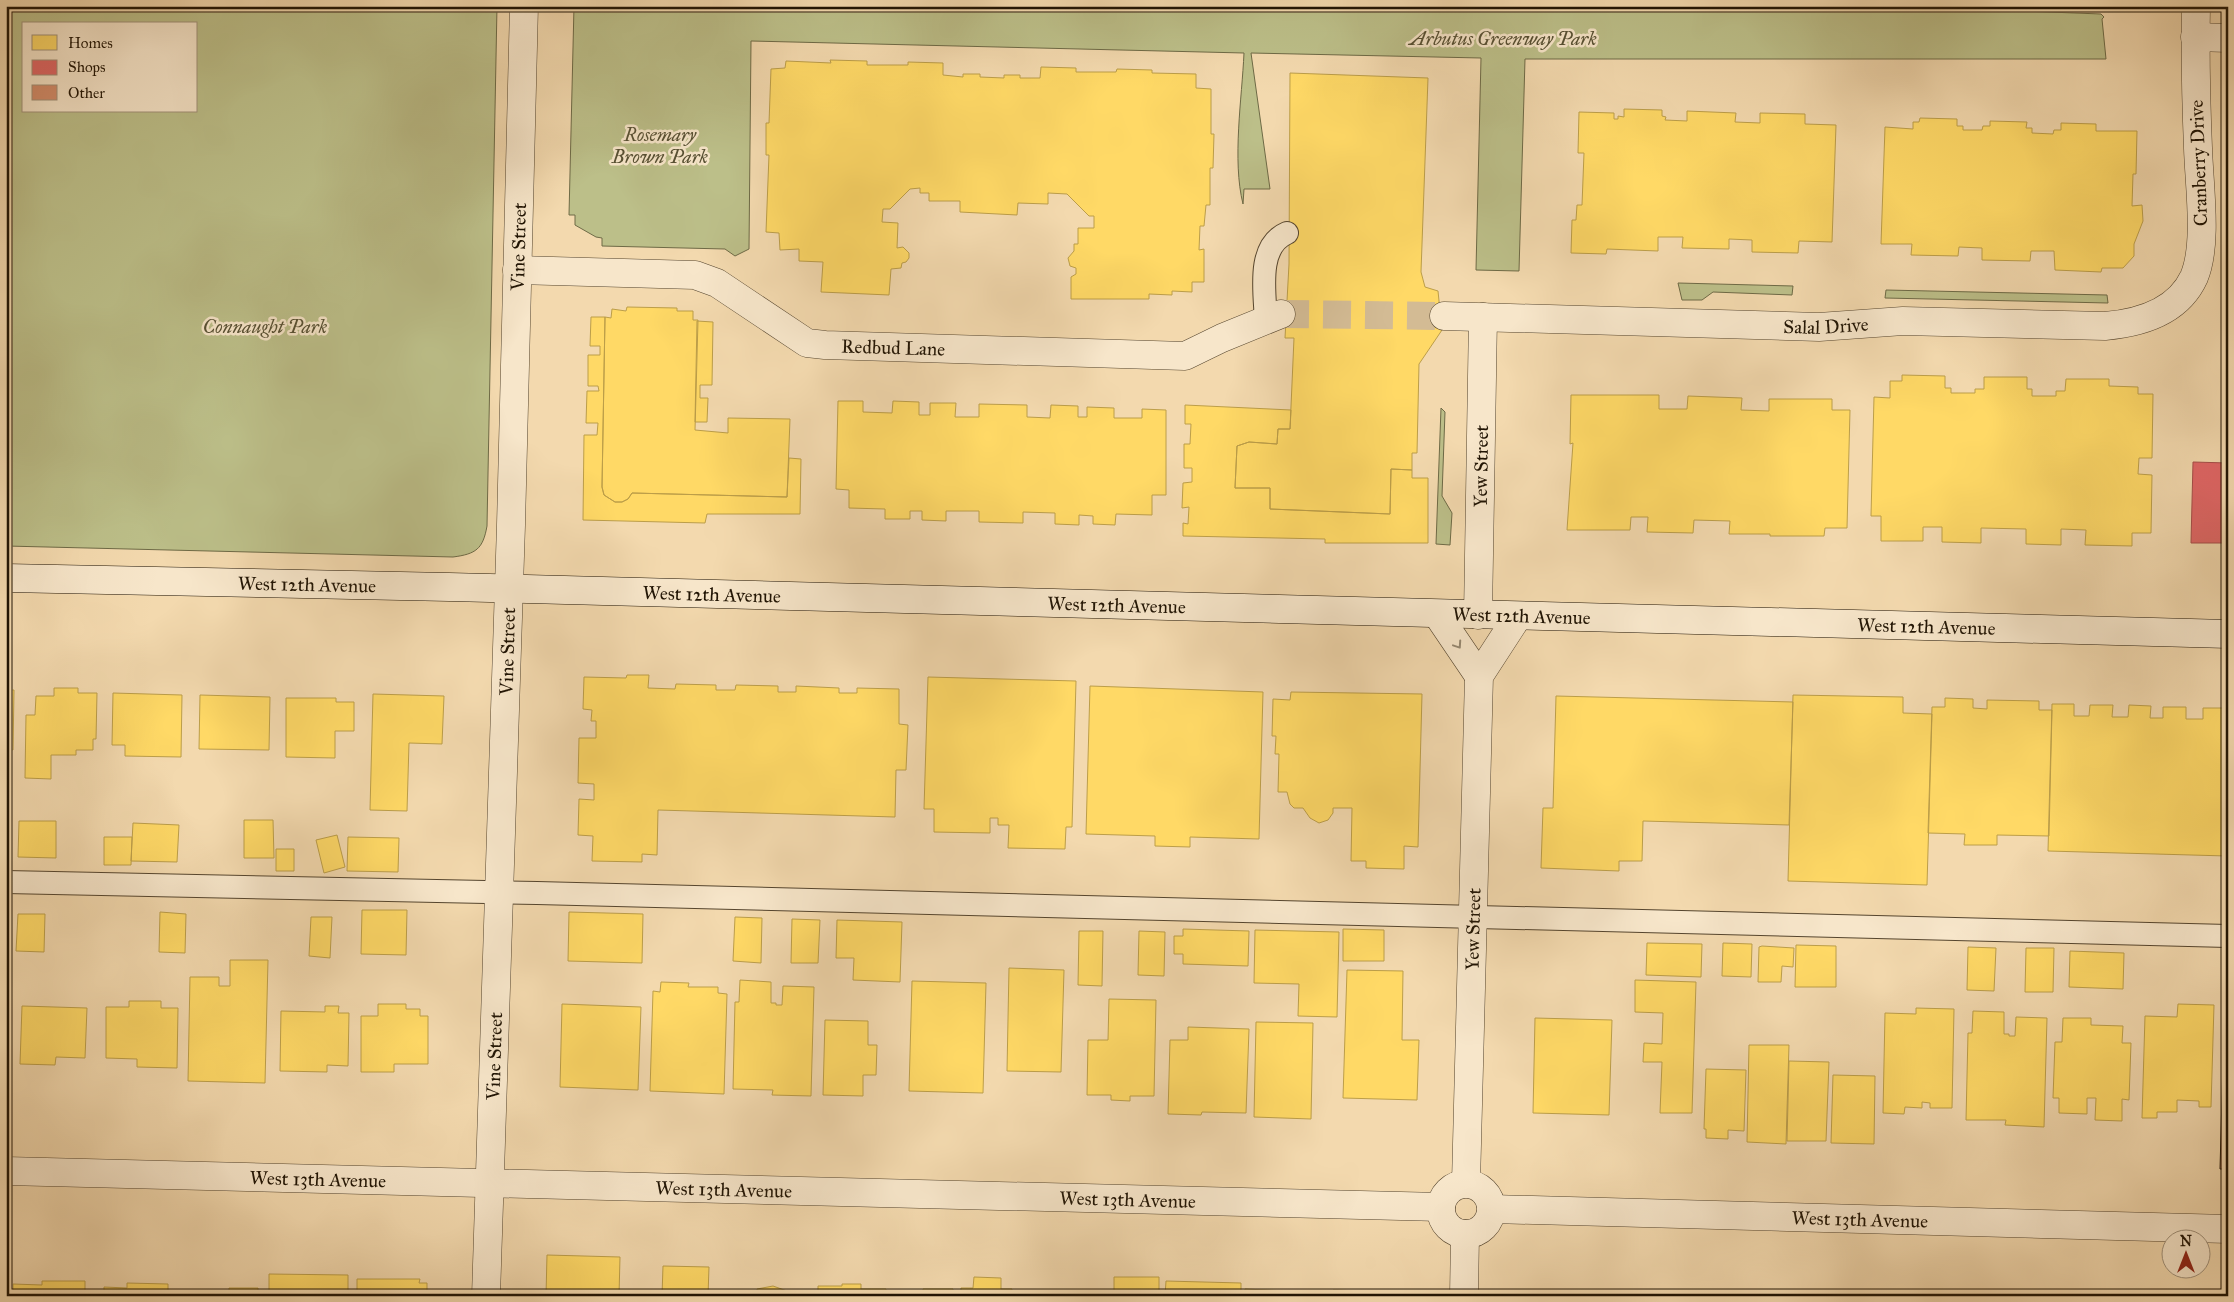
<svg xmlns="http://www.w3.org/2000/svg" width="2234" height="1302" viewBox="0 0 2234 1302" font-family="'IM FELL Great Primer',serif">
<rect width="100%" height="100%" fill="#f3d9ae"/>
<filter id="stains"><feTurbulence type="fractalNoise" baseFrequency=".004" numOctaves="4"/><feColorMatrix values="0 0 0 0 .2 0 0 0 0 .09 0 0 0 0 .02 0 0 0 .5 -.17"/></filter>
<radialGradient id="worn" r=".72"><stop offset=".6" stop-color="#630" stop-opacity="0"/><stop offset="1" stop-color="#630" stop-opacity=".3"/></radialGradient>
<path fill="#bcbf89" stroke="#6e6a46" fill-rule="evenodd" d="M6,6H497L487,526C483,549 476,554 453,557L6,546ZM24,24H196V111H24Z
M574,6H1892L2101,14L2104,17L2102,19L2106,59H1525L1519,271L1476,270L1481,58L1251,53L1270,189H1244L1243,204C1232,160 1242,98 1244,53L751,41L749,249L735,256L725,249L602,246V238L596,237L575,225V215H569Z
M1678,283L1793,286L1792,295L1713,292L1702,300H1682Z
M1886,290L2107,295L2108,303L1885,298Z
M1441,408L1445,412L1442,496L1452,513L1450,545L1436,544Z"/>
<path fill="#ffd966" stroke="#bc9e49" d="M830,60L867,61V65H908V62L943,63V75L963,77V74H980V77L1004,78V75H1020V78H1040L1041,67L1076,68V72H1116L1117,69L1152,70V73L1196,74V88L1211,89V134H1214L1213,168H1210V205H1206L1204,226H1200L1199,250L1204,249V282H1192V292L1172,291V295L1149,294V299H1071V277L1076,274V268L1070,266L1068,258L1074,251V244H1078V228H1094V216H1089L1067,194L1048,193V204L1018,203L1017,215L960,212V201H929V193H920V188L910,189L890,209H883L882,222L898,223L897,248L903,247L909,253V258L906,262L902,263L901,268L891,269L889,295L821,292L823,262L799,261V249L780,250L779,233L766,232L769,155H766V123H769L771,69L785,68L786,61L831,63Z
M1290,73L1428,78L1421,272L1425,287L1438,291L1442,330L1419,364L1417,453H1412V470L1391,469L1390,514L1270,509V488H1235L1237,446L1249,442L1277,444L1278,429H1290L1294,338H1285L1289,264Z
M1624,109L1662,110V116L1666,117L1665,120L1687,121V111L1736,113L1735,122L1760,123V113L1805,114V124L1836,125L1832,242L1799,241L1798,253L1752,252V240L1729,239V249L1682,248L1683,237H1658V251L1607,249L1606,254L1571,253L1572,220H1576L1577,205H1582L1584,153H1578L1579,112L1614,113V119H1618V116L1624,117Z
M1920,118L1957,119V126H1963V130H1982L1983,126H1990V121L2027,122L2026,128H2032V133L2053,134L2054,130H2061V123L2096,124V131H2137L2136,174H2133L2132,206L2142,205L2143,221L2134,244V256L2123,268H2102L2101,272L2055,270L2054,251H2031L2030,261L1982,260V248L1959,247L1958,256L1911,255L1912,244H1881L1885,127L1913,129V122H1919Z
M627,307L677,308V311H693V320H698L695,430L728,433V418L790,419L787,497L632,493L628,499L622,502H615L604,495L602,487L605,317L611,318L612,309L626,311Z
M591,317H605L602,487L604,495L615,502H622L628,499L632,493L787,497L789,458L801,459L800,514H707L705,523L583,520L584,435H597L598,423H586L587,391H599L598,386H588V355H600V346H590Z
M697,321L713,322L712,385H700V398H708L707,422H695Z
M1902,375L1945,376V388H1951V393H1975V389H1984V377H2027V389H2032V396H2056V391H2065L2066,379H2109V386L2138,387V394H2153L2152,458H2139L2138,474L2152,475L2151,533H2132V546L2085,545L2086,530L2061,529V545L2026,544V529L1981,528V543L1942,542V527H1923V541H1881V516H1871L1874,397L1890,398V381H1902Z
M1571,395H1659V409H1687L1688,396L1742,398L1741,410L1769,411V399H1832V410H1850L1847,528H1825L1824,536H1770V534H1729L1730,521L1694,520L1693,533L1647,532L1648,517H1631L1630,530H1567L1573,443L1570,444Z
M838,401H863V412L892,413L893,401L919,402V415H930V403H956L955,417H979V404L1027,405V417L1050,418L1051,405L1078,406V417H1087V407L1114,408V418H1142V409L1166,410V495H1152V515L1116,514L1115,525L1093,524V516L1079,515V525L1055,524V513L1023,512V523L979,522V511H946V521L922,520V511H910V519H885V509L849,508V490L836,489Z
M1185,405L1291,410L1290,429H1278L1277,444L1249,442L1237,446L1235,488H1270V509L1390,514L1391,469L1412,470V478H1428V543H1325V539L1183,536V523L1188,524L1189,507L1182,508L1183,483L1192,482V468H1184V444H1190L1191,424H1185Z
M627,675H649L648,688L675,689L676,684L716,685V690H735L736,685L778,686V692H796V686L839,688V693H857V688L899,689V724L908,725L906,770H896L895,817L658,810L657,855L642,854V862L592,861L593,836L578,835L579,799L594,800V784L578,783L579,738H596V721H591L592,710L583,709L584,677L626,678Z
M928,677L1076,681L1072,827H1066L1065,849L1008,848L1009,825H998V818H990V833L934,832V809H924Z
M1090,686L1263,692L1259,839L1190,837V847L1155,846V836L1086,834Z
M54,688H78V693H97L96,739H93V750H76V755H51V779L25,778L26,715H35L36,696H54Z
M6,690H14L13,750H6Z
M1291,692L1422,694L1418,847L1404,846V869L1366,868V861H1351L1352,808H1333V813L1328,820L1319,823L1310,818L1303,808H1294L1290,804L1287,792H1278L1279,754H1275L1276,736H1272L1273,699L1290,700Z
M113,693L182,695L181,757L125,756V745H112Z
M373,694L444,696L442,744L409,743L407,811L370,810Z
M200,695L270,697L269,750L199,749Z
M1793,695L1903,697V713L1932,714L1927,885L1788,881Z
M1556,696L1793,702L1789,825L1643,821L1642,861H1619V871L1541,868L1543,808H1553Z
M286,698H336V702H354V731H335V758L286,757Z
M1945,698L1973,699V708L1987,709V700L2039,701V710H2052L2049,836L1997,835V845H1964L1965,834L1928,833L1932,707H1945Z
M2052,704H2074V716H2089L2090,705H2113L2112,717H2128L2129,705L2151,706L2150,718H2163V707H2186V719H2203V708H2228L2227,856L2048,851Z
M244,820H273L274,858H244Z
M2228,820V890H2226Z
M19,821H56V858L18,857Z
M133,823L179,825L177,862L131,861Z
M337,835L345,867L324,873L316,840Z
M104,837H132L131,865H104Z
M348,837L399,838L398,872L347,871Z
M276,849H294V871H276Z
M362,910H407L406,955L361,954Z
M160,912L186,914L185,953L159,952Z
M569,912L643,914L642,963L568,961Z
M18,914H45L44,952L16,951Z
M311,917H332L330,958L309,956Z
M735,917L762,918L761,963L733,961Z
M792,919L820,920L818,963H791Z
M837,920L902,922L900,982L853,980L854,958H836Z
M1183,929L1249,931L1248,966L1183,964V954H1174V936H1183Z
M1343,929L1384,930V961H1343Z
M1255,930L1339,932L1337,1017L1298,1016L1299,984L1254,983Z
M1079,931H1103L1102,986L1078,985Z
M1139,931L1165,932L1164,976L1138,975Z
M1647,943L1702,944L1701,977L1646,975Z
M1723,943L1752,944L1751,977L1722,976Z
M1796,945L1836,946V987H1795Z
M1762,946L1794,948L1793,967L1782,966L1781,982H1758L1759,947Z
M1968,947L1996,948L1994,991L1967,990Z
M2026,948H2054L2053,992H2025Z
M2070,951L2124,953L2123,989L2069,987Z
M230,960H268L265,1083L188,1081L190,977H219V986H230Z
M1009,968L1064,970L1061,1072L1007,1071Z
M1347,970L1403,971L1402,1040H1419L1417,1100L1343,1098Z
M740,980L771,982V1003H776V1005H782L783,986L814,987L811,1096L772,1095L773,1090L733,1089L735,1002H739Z
M1635,980L1696,982L1692,1113H1660L1662,1062H1643L1644,1043L1662,1044L1663,1013L1635,1012Z
M912,981L986,983L983,1093L909,1091Z
M661,982L689,983L688,987H718V993L727,994L724,1094L650,1091L653,991L660,992Z
M1109,999L1156,1000L1154,1096H1130V1101L1111,1100V1095H1087L1088,1040H1108Z
M129,1001H161V1008H178L177,1068L137,1067V1059L106,1058V1007H129Z
M378,1004H406V1009H420V1016H428V1064H394V1072H361V1016H378Z
M562,1004L641,1007L638,1090L560,1087Z
M2178,1004L2214,1005L2211,1107H2199V1101L2177,1100V1112H2157V1118H2142L2145,1016L2177,1017Z
M22,1006L87,1008L85,1058L56,1057L55,1065L20,1064Z
M325,1006H339L338,1013H349L348,1066L327,1065V1072L280,1071L281,1011L325,1012Z
M1916,1008L1954,1009L1952,1108H1930V1103L1922,1102V1108L1905,1107L1904,1114L1883,1113L1885,1013L1916,1014Z
M1973,1011L2004,1012V1034H2009V1036H2015L2016,1017L2047,1018L2044,1127L2005,1125L2006,1120H1966L1968,1033H1972Z
M1535,1018L1612,1020L1609,1115L1533,1113Z
M2063,1018H2091V1025L2123,1026L2122,1043H2131L2129,1100L2122,1099V1121L2095,1120L2096,1098H2087V1114L2059,1113V1098H2053L2055,1042H2062Z
M825,1020L868,1021V1045H877L876,1075H863V1096L823,1095Z
M1256,1022L1313,1023L1311,1119L1254,1117Z
M1188,1027L1249,1029L1246,1113L1202,1112L1201,1115L1168,1114L1170,1040H1188Z
M1749,1045H1789L1786,1144L1747,1142Z
M1789,1061L1829,1062L1826,1141H1787Z
M1706,1069L1746,1070L1744,1131L1728,1130V1139L1706,1138V1129H1704Z
M1833,1075L1875,1076L1874,1144L1831,1143Z
M547,1255L620,1257L619,1296H546Z
M663,1266L709,1267L708,1296H662Z
M269,1274L348,1275V1296H269Z
M974,1277L1001,1278V1289H1012L1011,1296H961V1288H973Z
M1114,1277H1159V1296H1114Z
M357,1279H420L419,1283H427V1296H357Z
M42,1281H85V1296H13V1284L42,1285Z
M1166,1281L1241,1283V1296H1165Z
M127,1283L168,1284V1296H104V1287L127,1288Z
M842,1284H861V1289H886V1296H818V1286H842Z
M773,1286L787,1291V1296H757V1289Z
M229,1288H258V1296H229Z
M923,1289H953V1296H923Z
M1245,1289L1287,1291V1296H1245Z
M1333,1290L1393,1292V1296H1333Z
M1292,1291L1332,1292V1296H1292Z
M1024,1293L1065,1294V1296H1024Z"/>
<path fill="#e06666" stroke="#a64d49" d="M2193,462L2228,463V543H2191Z"/>
<path fill="#d48d6c" stroke="#201404" d="M2225,964H2228V1035H2223Z
M2223,1060H2228V1169H2220Z"/>
<g fill="none" stroke-linecap="round" stroke-linejoin="round">
<path stroke="#d3bb94" stroke-width="28" stroke-dasharray="28 14" stroke-linecap="butt" d="M1281,314L1444,316"/>
<g stroke="#55452e" stroke-width="24">
<path id="lane" d="M1266,321C1265,294 1256,246 1287,233
M6,882L537,893L2228,936"/>
</g>
<g stroke="#55452e" stroke-width="29">
<g id="street">
<path d="M2195,37L2228,38"/>
<path id="s1" d="M517,270L695,275L717,283L807,343L825,345L1185,356L1222,338L1281,314"/>
<path id="s2" d="M1444,316L1819,327L1903,321L2105,326C2140,323 2178,312 2194,277C2208,244 2199,184 2198,148C2196,100 2195,54 2196,6"/>
<path d="M1437,614L1479,676"/>
<path id="s3" d="M1478,615L1483,317"/>
<path id="s4" d="M6,1171L1441,1207"/>
<path id="s5" d="M1466,1183L1479,676L1518,616"/>
<circle cx="1466" cy="1209" r="25"/>
<path id="s6" d="M1492,1209L2228,1229"/>
<path id="s7" d="M486,1296L511,525L524,6"/>
<path d="M1464,1296L1465,1234"/>
</g>
</g>
<g stroke="#201404" stroke-width="29">
<g id="secondary">
<path id="s8" d="M6,578L449,587L2228,634"/>
</g>
</g>
<use href="#lane" stroke="#f7e6ca" stroke-width="22"/>
<use href="#street" stroke="#f7e6ca" stroke-width="28"/>
<use href="#secondary" stroke="#f7e6ca" stroke-width="28"/>
</g>
<defs><path id="oneway-chevron" d="M-2-3.5L2.5 0L-2 3.5" fill="none" stroke-width="1.6" stroke-linecap="round" stroke-linejoin="round" transform="scale(1.25)"/></defs>
<use stroke="#968871" href="#oneway-chevron" transform="translate(1458 645) rotate(56)"/>
<g text-anchor="middle" stroke-width="5" stroke-linejoin="round" paint-order="stroke">
<g font-size="19" font-style="italic" fill="#575033" stroke="#f7e6ca">
<text x="1503" y="45">Arbutus Greenway Park</text>
<text x="660" y="141">Rosemary<tspan x="660" dy="22">Brown Park</tspan></text>
<text x="265" y="333">Connaught Park</text>
</g>
<g font-size="19" fill="#201404" stroke="#f7e6ca">
<text transform="translate(2198 163) rotate(-92)" y="7">Cranberry Drive</text>
<text dy="7" stroke="none"><textPath href="#s7" startOffset="1050">Vine Street</textPath></text>
<text dy="7" stroke="none"><textPath href="#s2" startOffset="382">Salal Drive</textPath></text>
<text dy="7" stroke="none"><textPath href="#s1" startOffset="396">Redbud Lane</textPath></text>
<text dy="7" stroke="none"><textPath href="#s3" startOffset="149">Yew Street</textPath></text>
<text dy="7" stroke="none"><textPath href="#s8" startOffset="301">West 12th Avenue</textPath></text>
<text dy="7" stroke="none"><textPath href="#s8" startOffset="706">West 12th Avenue</textPath></text>
<text dy="7" stroke="none"><textPath href="#s8" startOffset="1111">West 12th Avenue</textPath></text>
<text dy="7" stroke="none"><textPath href="#s8" startOffset="1516">West 12th Avenue</textPath></text>
<text dy="7" stroke="none"><textPath href="#s8" startOffset="1921">West 12th Avenue</textPath></text>
<text dy="7" stroke="none"><textPath href="#s7" startOffset="645">Vine Street</textPath></text>
<text dy="7" stroke="none"><textPath href="#s5" startOffset="254">Yew Street</textPath></text>
<text dy="7" stroke="none"><textPath href="#s7" startOffset="240">Vine Street</textPath></text>
<text dy="7" stroke="none"><textPath href="#s4" startOffset="312">West 13th Avenue</textPath></text>
<text dy="7" stroke="none"><textPath href="#s4" startOffset="718">West 13th Avenue</textPath></text>
<text dy="7" stroke="none"><textPath href="#s4" startOffset="1122">West 13th Avenue</textPath></text>
<text dy="7" stroke="none"><textPath href="#s6" startOffset="368">West 13th Avenue</textPath></text>
</g>
</g>
<rect width="2234" height="1302" fill="none" stroke="#f3d9ae" stroke-width="25"/>
<rect x="8" y="8" width="2219" height="1287" fill="none" stroke="#201404" stroke-width="2.5"/>
<rect x="12" y="12" width="2209" height="1277" fill="none" stroke="#201404"/>
<rect x="22" y="22" width="175" height="90" fill="#f7e6ca" stroke="#a1927b"/>
<rect x="32" y="35" width="25" height="15" fill="#ffd966" stroke="#a1927b"/>
<text x="68" y="48" font-size="15" fill="#201404">Homes</text>
<rect x="32" y="60" width="25" height="15" fill="#e06666" stroke="#a1927b"/>
<text x="68" y="72" font-size="15" fill="#201404">Shops</text>
<rect x="32" y="85" width="25" height="15" fill="#d48d6c" stroke="#a1927b"/>
<text x="68" y="98" font-size="15" fill="#201404">Other</text>
<g transform="translate(2186 1254)"><circle r="24" fill="#f7e6ca" stroke="#a1927b"/>
<path d="M0-4L9 19L0 12L-9 19Z" fill="#8f2418"/>
<text y="-8" font-size="14" font-weight="bold" text-anchor="middle" fill="#201404">N</text>
</g>
<rect width="100%" height="100%" filter="url(#stains)"/>
<rect width="100%" height="100%" fill="url(#worn)"/>
</svg>
